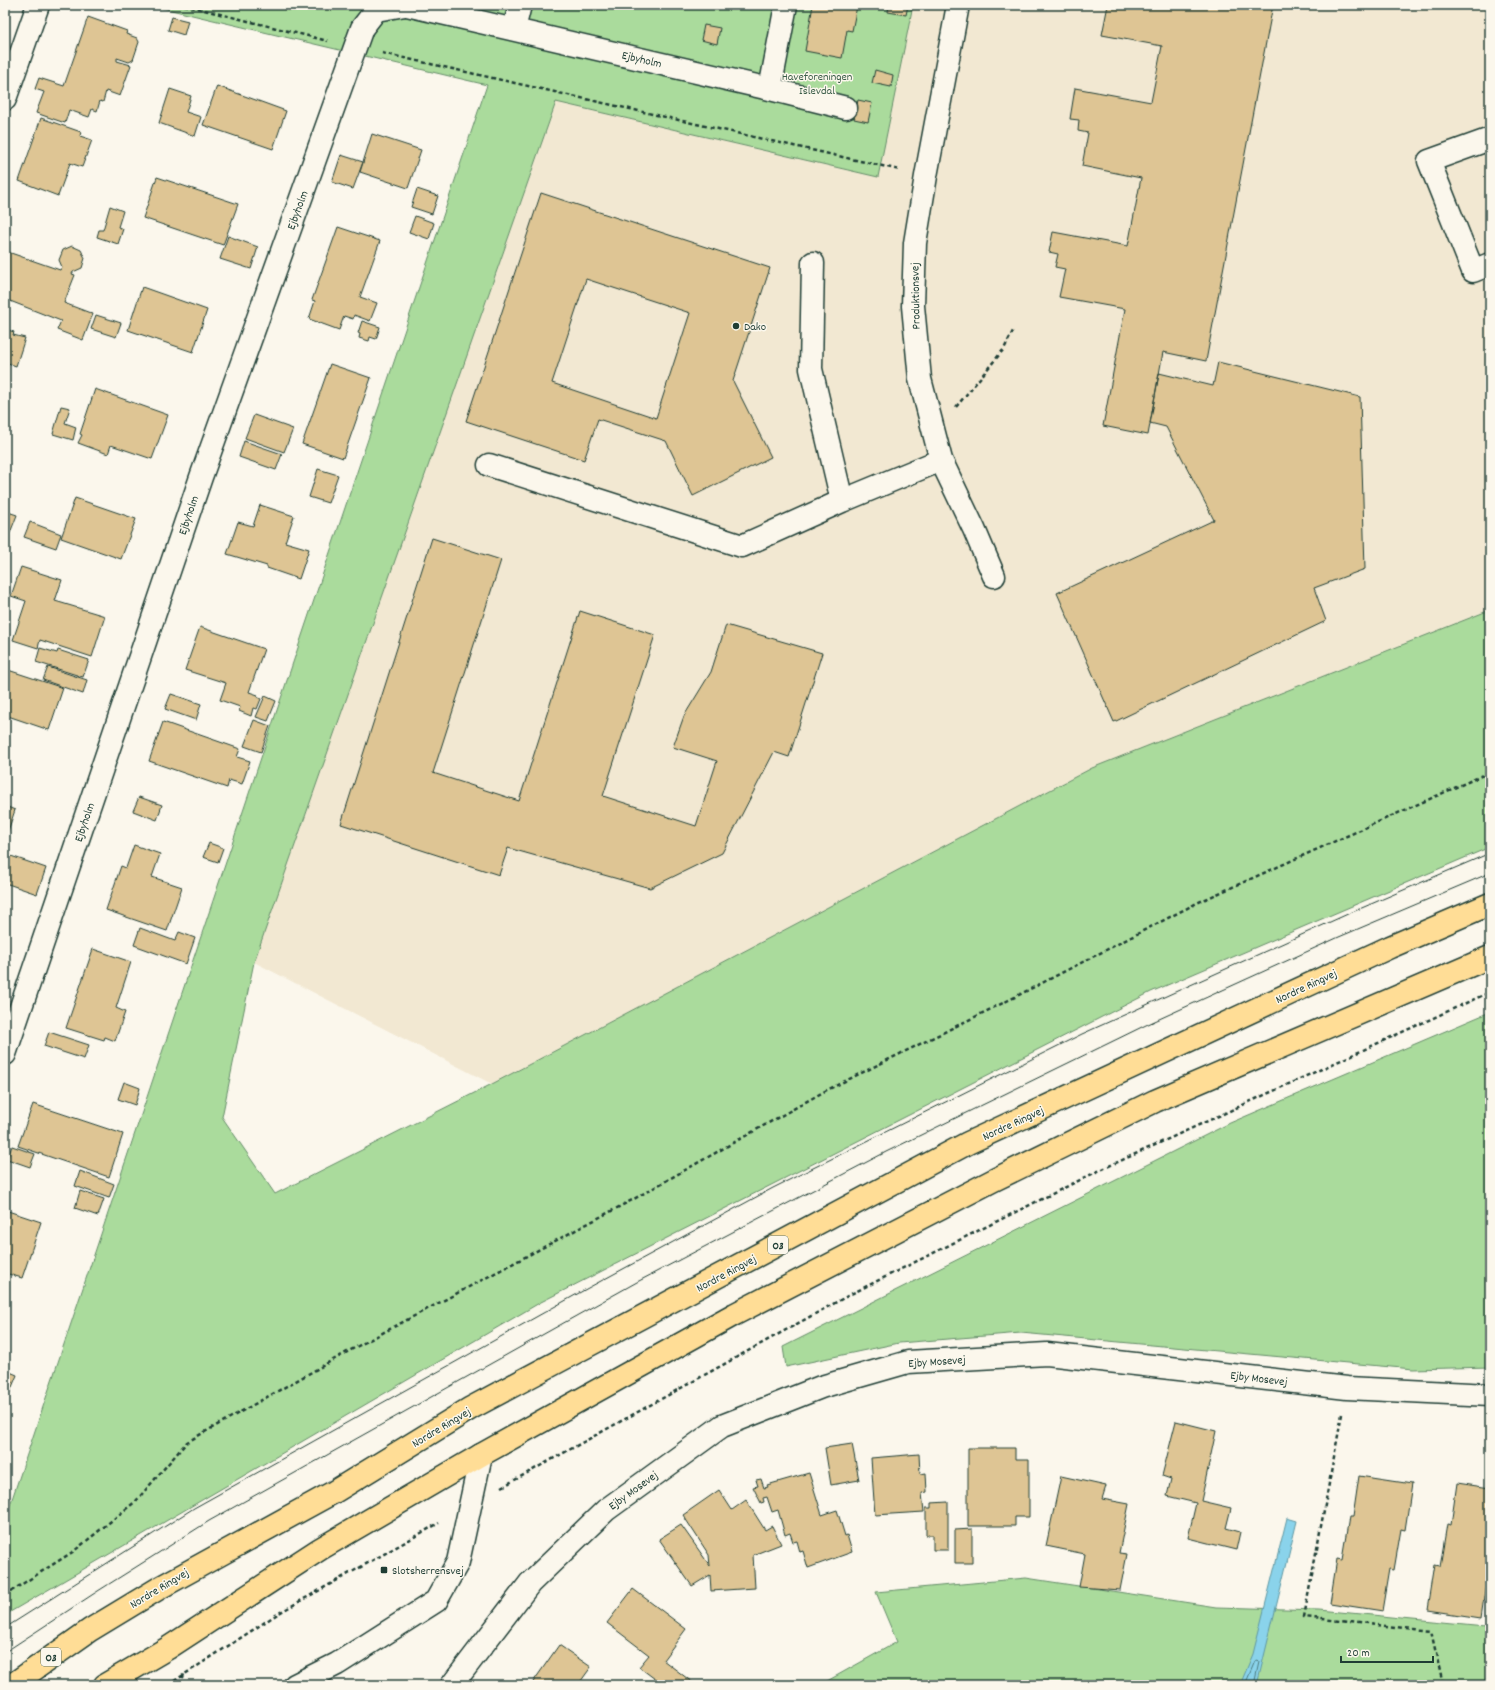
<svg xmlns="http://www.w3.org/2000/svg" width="1495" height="1690" viewBox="0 0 1495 1690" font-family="Dekko,sans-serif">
<rect width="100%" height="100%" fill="#fbf7ec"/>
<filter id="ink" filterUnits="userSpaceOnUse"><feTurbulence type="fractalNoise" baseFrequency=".025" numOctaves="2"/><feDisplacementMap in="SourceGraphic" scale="8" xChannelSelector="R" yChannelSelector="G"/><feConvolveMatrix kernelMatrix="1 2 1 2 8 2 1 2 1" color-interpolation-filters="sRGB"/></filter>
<g filter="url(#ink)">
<path fill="#f2e8d2" d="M913,5H1490V610L1092,768L492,1084L254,962L556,102L878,177Z"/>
<path fill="#aadb9c" stroke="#648c68" d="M150,5H913L878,177L556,102L254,962L222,1117L275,1194L492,1084L1092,768L1490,610V847L1151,992L541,1302L5,1615V1520L487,85Z
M1490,1012V1367L1413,1369L1021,1333L899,1343L786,1367L783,1347L1230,1123Z
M1026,1578L1216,1607L1319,1610L1485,1626L1490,1612V1685H820L897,1642L876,1592Z"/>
<path fill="#8ad3eb" stroke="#5f97a2" d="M1287,1518L1297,1521L1257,1685H1240L1253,1654Z"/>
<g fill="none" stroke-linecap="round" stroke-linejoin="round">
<path stroke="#4a797d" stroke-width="1" d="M1245,1685L1255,1661L1257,1660L1259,1662L1254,1685"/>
</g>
<path fill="#dec594" stroke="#1f3d34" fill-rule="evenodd" d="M813,5H849L857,6L852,31L847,30L842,58L805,51Z
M889,5H908L906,15L888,12Z
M1108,5H1273L1206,361L1163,352L1148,435L1103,426L1125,309L1059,297L1065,269L1055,267L1058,254L1049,252L1053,232L1128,246L1141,178L1082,166L1088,133L1078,131L1079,120L1070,119L1075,88L1151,102L1162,46L1102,35Z
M88,17L127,31L126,34L137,38L139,42L133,60L129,62L117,58V61L131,65L120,96L106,91L103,102L100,101L97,111L92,109L89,117L69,110L65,123L36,113L44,92L35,89L39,78L64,86Z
M172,17L188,21L184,35L168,30Z
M704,25L720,28L717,44L701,40Z
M875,70L893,75L891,87L872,83Z
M217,86L286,111L273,149L203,125Z
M170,89L191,96L186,112L201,117L195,136L159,123Z
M858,100L872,103L868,122L854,119Z
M41,118L81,132L80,136L92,140L82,167L70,163L58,196L19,181Z
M372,134L421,150L408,188L360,172Z
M341,155L363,162L353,189L332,182Z
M157,177L238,204L223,245L143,218Z
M417,189L438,196L432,214L411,207Z
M541,193L770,268L733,381L771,457L693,496L666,441L598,419L584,460L466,421ZM586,279L690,313L656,418L552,383Z
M110,206L123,211L118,227L123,229L118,244L97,237L99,230H103Z
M415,216L434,223L429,239L409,232Z
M338,227L380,241L360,297L377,303L370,321L354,315L353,319L344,316L339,330L309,319L315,301L312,300Z
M228,236L258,247L251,269L220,259Z
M72,246L81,250L85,258L82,268L73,272L72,274L75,275L64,303L93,314L83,340L57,330L61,321L5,299V251L60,270L62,267L59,260L63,250Z
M142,287L207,310L193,352L128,330Z
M96,315L121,323L116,337L91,329Z
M362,321L380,327L376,339L370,337L369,341L359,338L360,334L358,333Z
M5,329L14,332L13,335L25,338L16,366L5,362Z
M1218,362L1360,397L1365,569L1314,588L1326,621L1114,722L1057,593L1214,520L1166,427L1150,423L1159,373L1213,386Z
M330,364L371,378L343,458L302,444Z
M95,389L168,415L152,459L111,445L108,454L78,443L82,435L80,434Z
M61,406L70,408L65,423L76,427L73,440L53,434Z
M5,412L8,414L5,423Z
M254,415L293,429L284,452L245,438Z
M244,441L282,454L276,470L239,457Z
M318,469L338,475L328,503L309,497Z
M75,498L136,519L121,559L61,538Z
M260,505L294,516L285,542L309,549L299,579L267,568V566L227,554L238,522L253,526Z
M5,511L17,515L10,533L5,531Z
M30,522L61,534L56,548L24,537Z
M432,538L501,560L433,773L519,801L580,611L655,635L603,796L696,826L717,761L673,747L684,716L711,672L726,625L822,653L789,757L774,752L722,853L650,888L508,848L499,875L341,824Z
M21,567L62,580L55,601L105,616L92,657L40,640L38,648L13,640L26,601L11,596Z
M200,627L264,649L249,692L258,695L257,697L261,699L257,709L253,708L251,716L239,711L240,707L220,700L226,683L185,670Z
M40,648L57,653L58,650L89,660L83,677L36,662Z
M48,667L87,680L83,694L43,680Z
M5,669L63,688L49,730L5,715Z
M171,694L201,704L196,720L165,709Z
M265,696L276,701L268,721L256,717Z
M254,720L270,726L261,752L244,746Z
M163,722L240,749L237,757L250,761L242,784L229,780L227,788L149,761Z
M139,797L162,805L157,820L133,811Z
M5,806L15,810L5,840Z
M209,843L223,848L218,862L203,857Z
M134,845L160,854L152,877L182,887L167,931L106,910L121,866L126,868Z
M5,854L46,868L37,894L5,883Z
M140,928L175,941L179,932L195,938L186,964L134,945Z
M93,949L131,962L116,1008L125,1012L115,1041L105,1037L104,1040L66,1028Z
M5,963L11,965L5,981Z
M49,1032L89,1045L84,1059L44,1046Z
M124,1082L140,1088L135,1105L118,1099Z
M33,1104L123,1134L109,1177L18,1146Z
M12,1146L35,1154L30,1167L7,1159Z
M80,1171L114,1184L109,1198L75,1186Z
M80,1191L104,1199L98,1216L75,1208Z
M5,1210L41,1222L22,1278L5,1273Z
M5,1370L17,1375L5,1404Z
M1176,1421L1216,1431L1201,1501L1231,1508L1226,1528L1240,1532L1236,1550L1188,1538L1196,1503L1167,1496L1171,1479L1162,1476Z
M852,1444L859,1480L831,1485L825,1448Z
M968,1448H1015V1459H1029V1517H1015V1526H968Z
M919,1454L920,1474L926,1473L927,1492L922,1493L924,1512L875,1515L871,1458Z
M809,1473L822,1515L837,1510L845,1536L847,1535L852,1552L808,1568L803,1551L800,1552L797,1541L793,1542L790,1533L785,1535L778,1510L772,1512L767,1497L763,1498L764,1502L761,1503L753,1487L758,1486L756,1480L761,1479L764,1488L768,1487L767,1485Z
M1061,1476L1106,1486L1102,1499L1129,1504L1119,1553L1127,1554L1120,1590L1079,1587L1085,1554L1046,1546Z
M1359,1476L1412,1484L1405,1530L1401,1529L1394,1570L1389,1569L1382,1611L1330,1603L1337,1559L1342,1560L1349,1517H1353Z
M1457,1483L1490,1488V1577L1487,1576L1481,1618L1428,1610L1435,1566L1440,1567L1447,1524L1451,1525Z
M719,1490L732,1510L746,1500L765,1530L772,1526L781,1544L753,1555L755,1588L711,1591L710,1575L692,1586L659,1539L681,1525L710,1566L709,1555L683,1515Z
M948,1502V1550H933V1535H926V1508H931V1503Z
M972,1529V1563H955V1530Z
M633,1589L686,1629L663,1660L696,1685H663L639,1667L649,1655L607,1623Z
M559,1645L591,1667L578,1685H531Z"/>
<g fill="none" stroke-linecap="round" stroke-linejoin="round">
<g stroke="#1f3d34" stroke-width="25">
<path id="minor" d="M407,5L770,89L846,108
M958,5L926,176L915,243L913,306L920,379L941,460L974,529L994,576
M514,29L520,5
M770,89L786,5
M5,99L38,5
M1490,139L1429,161L1473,271L1490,264
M813,263L811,369L842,501
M489,465L742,546L842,501L941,460
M5,1054L201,477L362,28L376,10L405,5
M295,1685L337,1664L436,1601L458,1562L481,1455
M452,1685L530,1583L606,1510L722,1426L821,1387L908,1362L1047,1354L1347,1388L1490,1395"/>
</g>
<g stroke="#1f3d34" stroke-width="25">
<path id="major" d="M12,1685L90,1630L161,1587L334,1492L471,1408L968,1143L1390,947L1490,904
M105,1685L168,1648L320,1549L481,1455L735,1314L994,1180L1155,1101L1490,957"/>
</g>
<path stroke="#1f3d34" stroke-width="2.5" stroke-dasharray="4 3" stroke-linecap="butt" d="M184,5L328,41
M382,53L900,170
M956,407L1004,349L1014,329
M1342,1414L1304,1617L1431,1631L1443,1685
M502,1487L851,1294L1096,1172L1490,992
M5,1595L74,1551L136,1501L187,1442L358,1346L632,1200L825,1091L1011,999L1199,902L1490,772
M168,1685L279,1613L439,1523
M181,1685L184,1674"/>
<use href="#minor" stroke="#fbf7ec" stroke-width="22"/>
<use href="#major" stroke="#ffdd96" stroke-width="22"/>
<path stroke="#1f3d34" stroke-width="1" d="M5,1628L194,1508L588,1288L773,1188L1082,1034L1350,913L1490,853
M5,1652L98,1591L209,1521L637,1282L886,1152L1146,1025L1339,937L1490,873"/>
</g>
</g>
<g fill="#1f3d34" stroke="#fbf7ec" stroke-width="1.5">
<circle cx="736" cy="326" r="4"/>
<rect x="380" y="1566" width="8" height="8" rx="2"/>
</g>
<g text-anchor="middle" stroke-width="3" stroke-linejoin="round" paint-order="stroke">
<g fill="#fbf7ec" stroke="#61756b" stroke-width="1">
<rect x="768" y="1236" width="20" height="18" rx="3"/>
<rect x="41" y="1648" width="20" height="18" rx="3"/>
</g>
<g font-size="11" font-weight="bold" fill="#1f3d34">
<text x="778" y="1249">O3</text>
<text x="51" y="1661">O3</text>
</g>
<g font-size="12" fill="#1f3d34" stroke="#fbf7ec">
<text transform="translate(642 59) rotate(13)" y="4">Ejbyholm</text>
<text transform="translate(297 210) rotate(-70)" y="4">Ejbyholm</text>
<text transform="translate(915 296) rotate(-91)" y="4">Produktionsvej</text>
<text transform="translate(188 515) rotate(-71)" y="4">Ejbyholm</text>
<text transform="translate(84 822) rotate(-71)" y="4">Ejbyholm</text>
<text transform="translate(1306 986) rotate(-25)" y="4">Nordre Ringvej</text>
<text transform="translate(1013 1123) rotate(-25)" y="4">Nordre Ringvej</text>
<text transform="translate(726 1273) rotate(-28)" y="4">Nordre Ringvej</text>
<text transform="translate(937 1361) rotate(-4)" y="4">Ejby Mosevej</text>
<text transform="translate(1259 1378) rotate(7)" y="4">Ejby Mosevej</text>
<text transform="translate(441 1427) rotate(-31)" y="4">Nordre Ringvej</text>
<text transform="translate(633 1490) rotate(-36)" y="4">Ejby Mosevej</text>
<text transform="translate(159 1588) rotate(-31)" y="4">Nordre Ringvej</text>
</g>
<g font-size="12" fill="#3b5d49" stroke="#fbf7ec">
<text x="817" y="80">Haveforeningen<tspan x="817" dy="14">Islevdal</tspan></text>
</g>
<g font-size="12" fill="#1f3d34" stroke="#fbf7ec" text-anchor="start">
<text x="744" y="330">Dako</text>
<text x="392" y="1574">Slotsherrensvej</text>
</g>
</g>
<rect width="1495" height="1690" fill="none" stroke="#fbf7ec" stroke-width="20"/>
<rect x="10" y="10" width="1475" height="1670" fill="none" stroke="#1f3d34" stroke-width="1.5" filter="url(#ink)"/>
<path d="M1341 1656v6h92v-6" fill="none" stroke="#1f3d34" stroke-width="2"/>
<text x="1347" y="1656" font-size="12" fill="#1f3d34" stroke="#fbf7ec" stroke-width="3" paint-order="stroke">20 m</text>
</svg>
